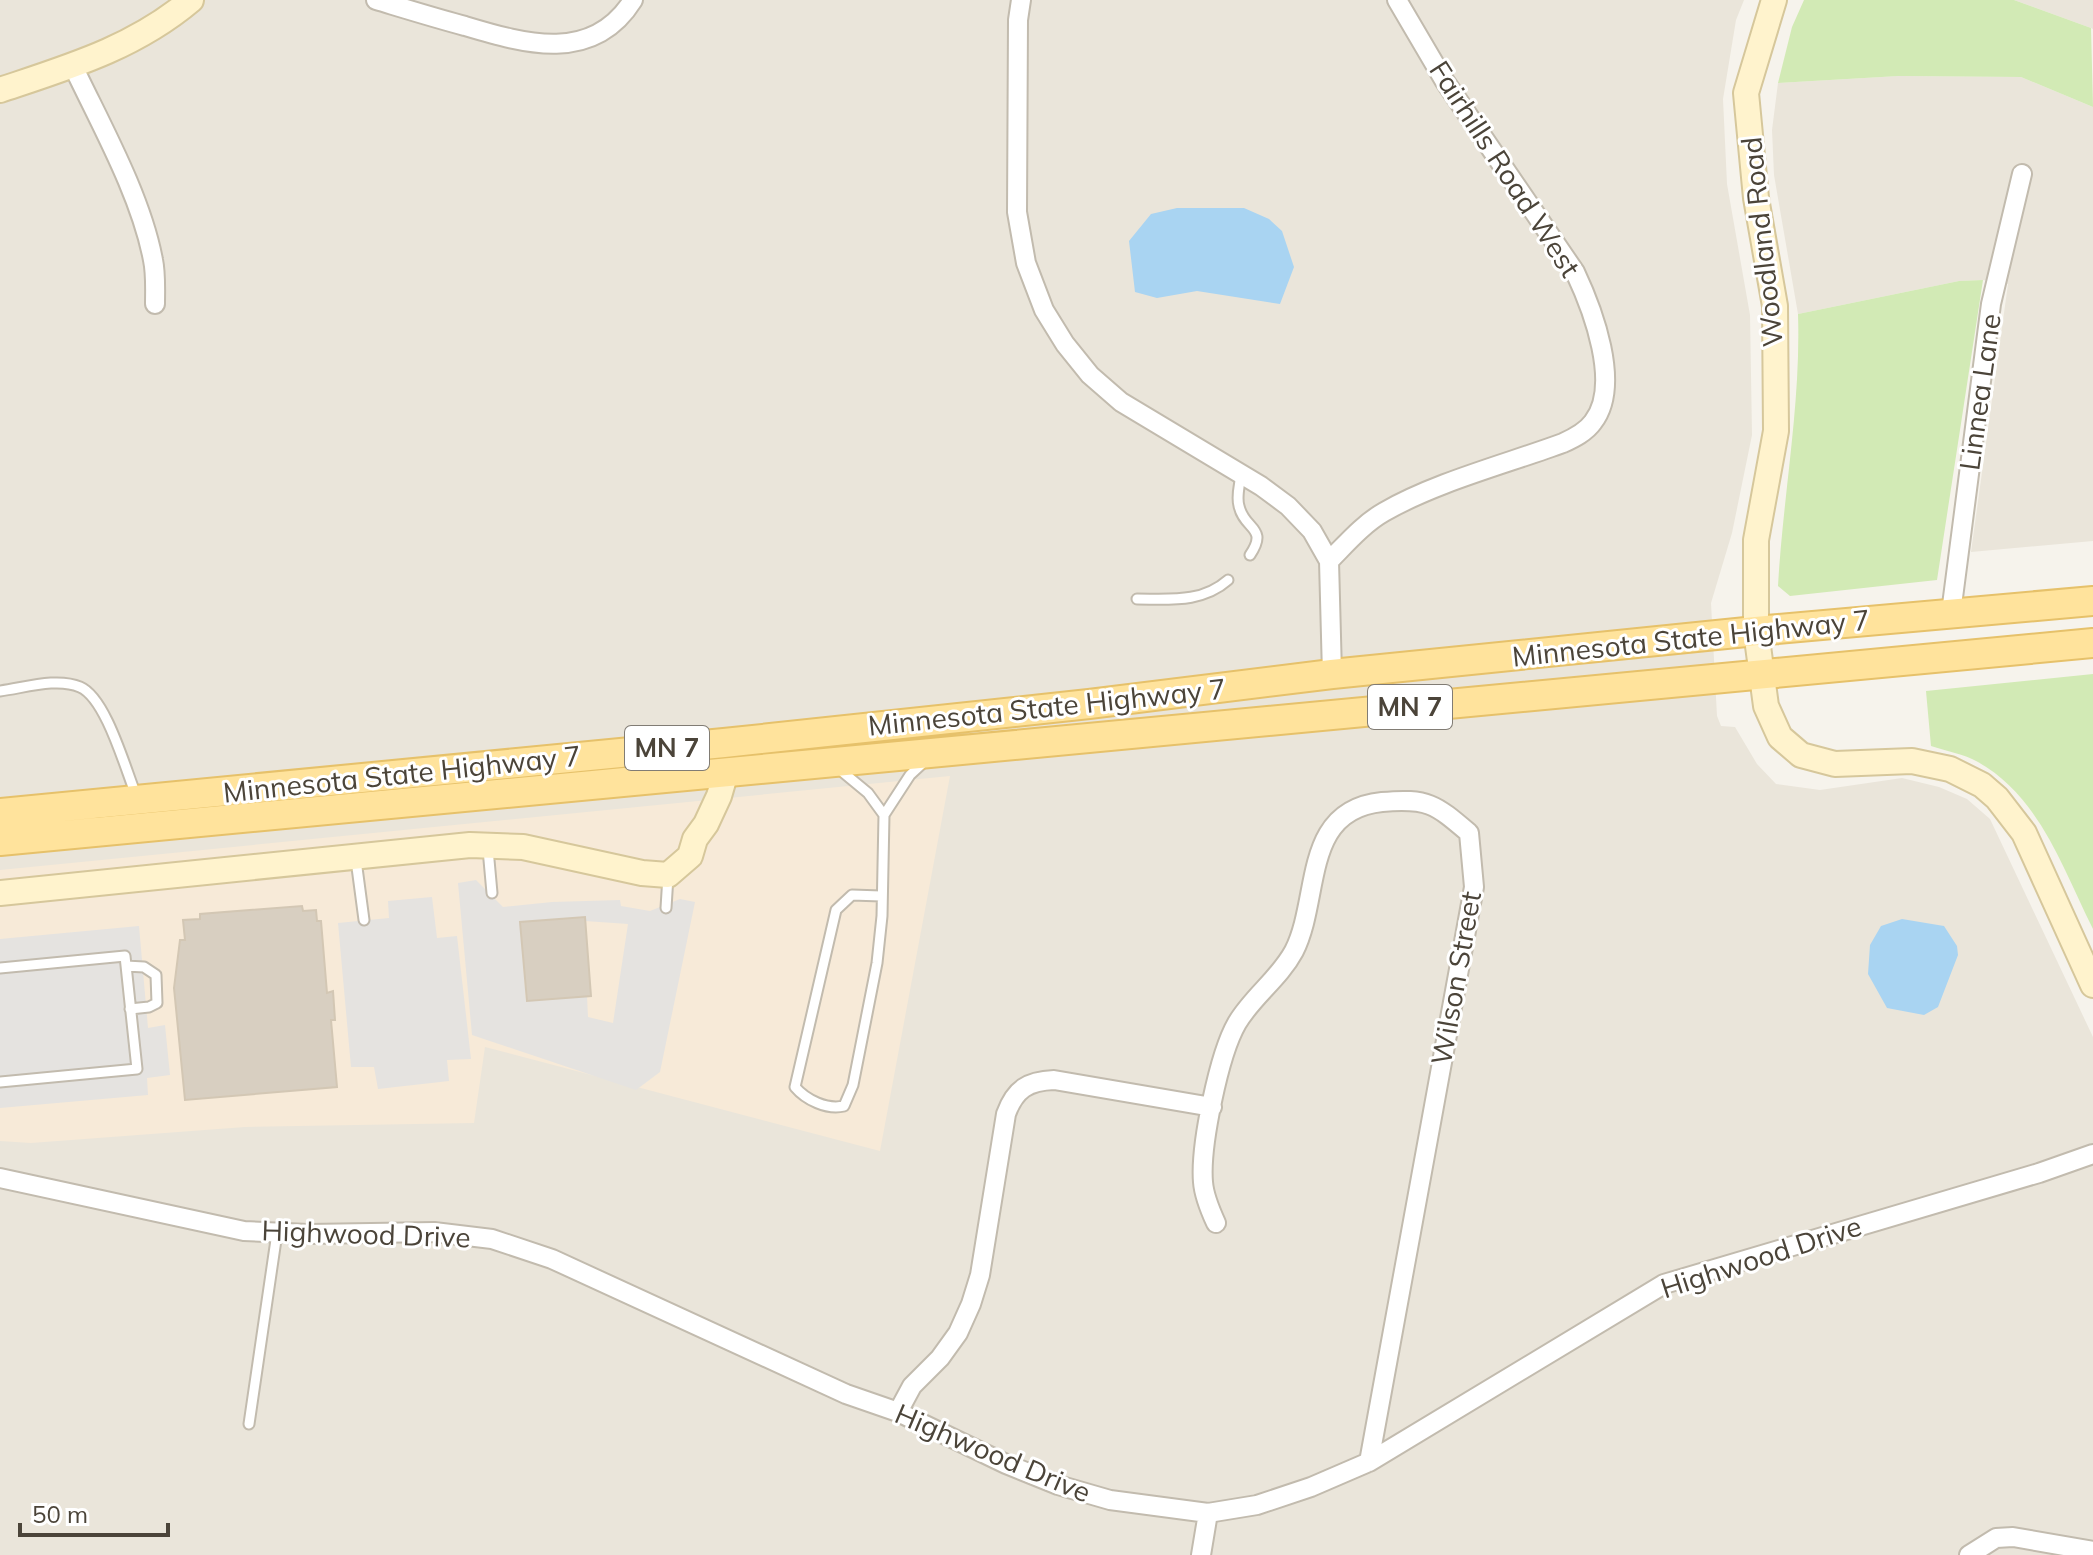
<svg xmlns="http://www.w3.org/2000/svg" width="2093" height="1555" viewBox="0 0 2093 1555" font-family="Mulish,sans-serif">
<rect width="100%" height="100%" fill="#f6f3ec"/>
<path fill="#eae5da" d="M0,0H1744L1736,20L1723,99L1727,184L1750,315L1752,435L1732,533L1711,603L1717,716L1721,726L1735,727L1757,764L1776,784L1820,790L1902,778L1939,787L1967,799L1990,819L2093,1037V1555H0Z
M2014,0H2093V29L2091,28Z
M1899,76L2021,77L2093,107V541L1971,552L2008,284L1983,280L1959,281L1798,314L1774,175L1772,130L1778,83Z"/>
<path fill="#f7ead8" d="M950,776L880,1151L485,1047L474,1123L245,1127L31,1143L0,1141V870Z"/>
<path fill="#d2eab5" d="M1804,0H2014L2091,28L2093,107L2021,77L1899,76L1778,83L1792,27Z
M1983,280L1937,580L1790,596L1778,586C1783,495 1801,405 1798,314L1959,281Z
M2093,674V929C2063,869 2040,797 1978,762C1964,754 1946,751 1931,746L1926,691Z"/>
<path fill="#e5e3e0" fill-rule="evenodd" d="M476,880L503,907L552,902L620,900L621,906L650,911L680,899L695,902L660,1072L636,1090L472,1035L458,883ZM584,917L585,921L628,924L613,1023L588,1017L587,996L526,1001L520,922Z
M432,897L437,938L457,936L471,1059L447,1060L449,1081L378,1089L374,1067H351L338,923L389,918L388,901Z
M139,926L148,1028L165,1025L170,1075L147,1078L148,1095L0,1108V939Z"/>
<path fill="#a9d4f2" d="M1177,208H1244L1269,219L1282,231L1294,267L1280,304L1197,291L1157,298L1135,292L1129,241L1151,214Z
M1902,919L1944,926L1957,946L1958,955L1938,1007L1924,1015L1887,1008L1868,974L1870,945L1881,926Z"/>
<path fill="#d8cfc1" stroke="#d3c7b4" stroke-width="2" d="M302,906L303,911L316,910L317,921H321L327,993L333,991L335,1020H331L337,1087L185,1100L174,988L180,940H185L183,920L200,919V914Z
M585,917L591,996L527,1001L520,922Z"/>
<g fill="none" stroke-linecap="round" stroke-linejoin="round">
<g stroke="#c2bbae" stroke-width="13">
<path id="lane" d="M1241,474C1240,484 1236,496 1239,506C1244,530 1269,527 1250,555
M1137,599C1170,599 1202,603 1228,580
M0,691C24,688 57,677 80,687C106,698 125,768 136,795
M839,769L868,793L884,815
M488,849L492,893
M356,860L364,920
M881,896L852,895L836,910L795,1087C806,1100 827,1110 844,1106L853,1085L877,963L882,916L884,815L910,775L924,762
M666,908L668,876
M126,966L144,967L156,975L157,1003L149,1007L130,1009
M0,968L125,956L137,1069L0,1082
M249,1424L277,1233"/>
</g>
<g stroke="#c2bbae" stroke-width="22">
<path id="street" d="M376,0C406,9 435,18 465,26C525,44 593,64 633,0
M1021,0L1018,20L1017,212L1026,263L1044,310L1065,344L1090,375L1121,402L1261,486L1288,506L1312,531L1329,561L1332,674
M73,66C101,125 141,196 153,260C156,274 155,290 155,304
M1329,561C1346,544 1363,524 1384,512C1436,482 1506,464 1563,443C1574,438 1586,432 1593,422C1622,385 1592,308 1575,272L1444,80L1397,0
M1951,613L1991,304L2022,174
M0,1178L244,1231L308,1234L434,1232L492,1239L552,1259L846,1394L898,1412L1006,1464L1058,1485L1110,1500L1208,1513L1257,1505L1311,1487L1369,1462L1664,1284L2039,1173L2093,1154
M1216,1223C1210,1210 1204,1196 1203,1182C1200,1146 1219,1054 1237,1023C1253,996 1279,979 1294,951C1321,898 1301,810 1382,802C1428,798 1435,804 1469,833L1474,887L1369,1462
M898,1412L912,1386L940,1358L958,1333L971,1304L980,1275L1006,1114C1015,1089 1028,1081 1054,1080L1212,1107
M1201,1555L1208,1513
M1969,1555L1996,1538L2013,1537L2093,1551"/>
</g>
<g stroke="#d6c79b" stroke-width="28">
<path id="secondary" d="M1774,0L1746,93L1756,198L1775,306L1776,431L1756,540V631L1766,706L1780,737L1801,755L1835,764L1912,761L1950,769L1982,785L1997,798L2024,833L2093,985
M0,90C69,67 134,48 191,0
M0,893L470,845L523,847L642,873L668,875L690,856L695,839L706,824L719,796L726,772"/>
</g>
<g stroke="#e6c16a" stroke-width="32">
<path id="primary" d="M0,813L724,743L1089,704L1332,674L1756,631L2093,601
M0,841L2093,643"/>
</g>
<use href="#lane" stroke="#fff" stroke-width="9"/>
<use href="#street" stroke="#fff" stroke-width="18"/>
<use href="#secondary" stroke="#fff3cd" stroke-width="24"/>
<use href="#primary" stroke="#ffe39c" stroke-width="28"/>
</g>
<g text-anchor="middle" stroke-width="6" stroke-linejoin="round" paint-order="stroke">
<g fill="#fff" stroke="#817c74" stroke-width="2">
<rect x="1368" y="685" width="84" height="44" rx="6"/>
<rect x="625" y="726" width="84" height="44" rx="6"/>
</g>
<g font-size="26" font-weight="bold" fill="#4b4439">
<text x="1410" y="716">MN 7</text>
<text x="667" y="757">MN 7</text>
</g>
<g font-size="28" fill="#4b4439" stroke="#fff">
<text transform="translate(1505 169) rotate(57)" y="10">Fairhills Road West</text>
<text transform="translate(1762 242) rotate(-96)" y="10">Woodland Road</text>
<text transform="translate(1980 392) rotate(-82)" y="10">Linnea Lane</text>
<text transform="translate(1691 638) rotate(-6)" y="10">Minnesota State Highway 7</text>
<text transform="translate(1047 707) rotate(-6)" y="10">Minnesota State Highway 7</text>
<text transform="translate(402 774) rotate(-6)" y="10">Minnesota State Highway 7</text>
<text transform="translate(1456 978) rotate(-80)" y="10">Wilson Street</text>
<text transform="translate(366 1234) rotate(2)" y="10">Highwood Drive</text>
<text transform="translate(1761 1257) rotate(-18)" y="10">Highwood Drive</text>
<text transform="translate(993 1453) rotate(23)" y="10">Highwood Drive</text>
</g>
</g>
<path d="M20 1523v12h148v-12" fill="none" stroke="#4b4439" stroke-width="4"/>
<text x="32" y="1523" font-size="24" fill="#4b4439" stroke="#ffffff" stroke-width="6" paint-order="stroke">50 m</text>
</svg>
